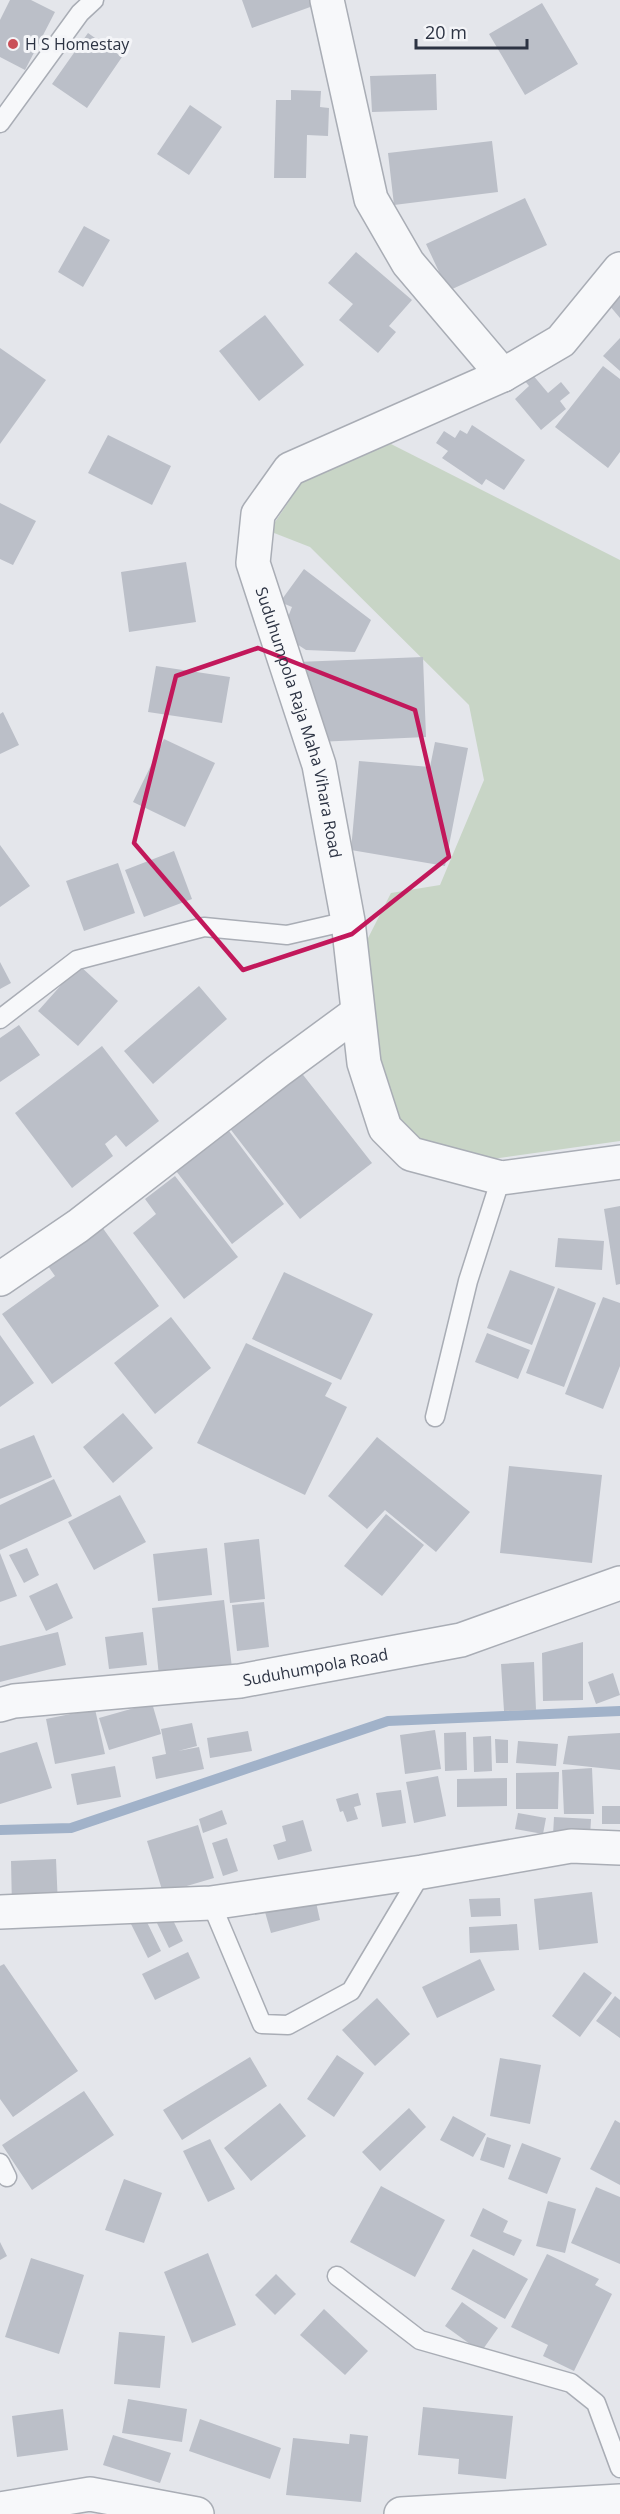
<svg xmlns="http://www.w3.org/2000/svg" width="620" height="2514" viewBox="0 0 620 2514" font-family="'Open Sans',sans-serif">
<rect width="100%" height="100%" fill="#e4e6eb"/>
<path fill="#c8d5c6" d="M391,444L620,560V1141L464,1163L409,1144L356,1056L367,940L391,893L440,885L484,780L469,705L310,547L269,531L316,461Z"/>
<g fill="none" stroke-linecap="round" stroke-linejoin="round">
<path stroke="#a1b2c9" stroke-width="10" d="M0,1830L71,1828L388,1721L620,1711"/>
</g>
<path fill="#bbbfc8" d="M10,0H31L55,12L25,70L0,57V20Z
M242,0H311L313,6L252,28Z
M542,3L578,64L525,95L489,34Z
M88,33L122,57L87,108L52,84Z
M436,74L437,110L372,112L370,76Z
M291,90L321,91L320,107L329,108L328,136L307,135L306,178H274L276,100H291Z
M190,105L222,127L189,175L157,154Z
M492,141L498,192L394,205L388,153Z
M525,198L547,245L448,291L426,244Z
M84,226L110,240L83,287L58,272Z
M356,252L412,300L389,326L396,332L378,353L339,320L353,304L328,283Z
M620,292V318L609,305Z
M265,315L304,365L259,401L219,351Z
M620,338V371L603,356Z
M0,348L46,380L0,444Z
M603,366L620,379V452L608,468L555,427Z
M532,374L548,393L561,382L570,393L560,401L566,409L541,430L515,399L529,386L524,380Z
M472,425L525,460L504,490L486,479L482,485L442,458L448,451L436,443L444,431L455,438L460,430L467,434Z
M108,435L171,466L152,505L88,473Z
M0,503L36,521L13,565L0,559Z
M186,562L196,622L129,632L121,572Z
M304,569L371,620L355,652L306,650L289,639L288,617L292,607L280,602Z
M423,657L426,737L317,742L297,662Z
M156,666L230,677L222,723L148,712Z
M3,712L19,745L0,754V714Z
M164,739L215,763L185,827L133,802Z
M435,742L468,748L445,866L351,850L359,761L430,767Z
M0,845L30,886L0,907Z
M174,851L192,899L144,917L125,870Z
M118,863L135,913L84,931L66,881Z
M0,962L11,983L0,989Z
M79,965L118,1001L78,1046L38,1011Z
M199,986L227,1019L153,1084L124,1051Z
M19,1025L40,1055L0,1082V1038Z
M102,1046L159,1121L126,1147L116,1135L105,1144L113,1156L72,1188L15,1113Z
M293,1062L372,1163L300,1219L221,1117Z
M223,1123L284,1204L232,1244L170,1163Z
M175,1176L238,1257L184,1299L133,1233L156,1214L145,1199Z
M620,1206V1284L616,1285L604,1209Z
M102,1227L159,1306L52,1384L2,1314L55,1276L48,1266Z
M558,1238L604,1241L602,1270L555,1267Z
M510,1270L555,1287L532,1345L487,1328Z
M284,1272L373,1314L341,1380L252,1339Z
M558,1288L596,1303L564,1387L526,1373Z
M603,1297L620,1303V1366L603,1409L565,1394Z
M171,1317L211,1368L155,1414L114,1363Z
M487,1333L530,1350L518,1379L475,1362Z
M0,1335L34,1383L0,1407Z
M246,1343L332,1383L325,1396L347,1407L305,1495L197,1443Z
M123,1413L153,1448L113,1483L83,1447Z
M34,1435L52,1477L0,1499V1449Z
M377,1437L470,1512L436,1552L385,1510L367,1529L328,1496Z
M509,1466L602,1475L592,1563L500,1553Z
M54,1479L72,1516L0,1550V1505Z
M120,1495L146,1542L94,1570L68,1522Z
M386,1514L424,1545L382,1596L344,1566Z
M259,1539L265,1599L230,1603L224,1543Z
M27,1548L39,1575L24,1583L9,1555Z
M207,1548L212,1595L158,1601L153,1554Z
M0,1553L17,1596L0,1602Z
M57,1583L73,1618L46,1631L29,1596Z
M224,1600L232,1668L159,1676L152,1608Z
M264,1602L269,1647L237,1651L232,1605Z
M58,1632L66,1665L0,1682V1646Z
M143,1632L147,1665L109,1669L105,1637Z
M583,1642V1700L543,1701L542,1653Z
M534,1662L536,1710L504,1711L501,1664Z
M613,1673L620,1695L596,1704L588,1682Z
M152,1703L161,1734L109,1750L99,1718Z
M95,1709L105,1754L55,1764L46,1719Z
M192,1723L197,1746L178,1751L199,1747L204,1769L156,1779L152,1757L166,1754L161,1729Z
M435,1730L441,1769L405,1774L400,1735Z
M248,1731L252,1751L210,1758L207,1738Z
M466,1732L467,1770L445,1771L444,1733Z
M620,1733V1770L563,1764L568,1736Z
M491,1736L492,1771L474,1772L473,1737Z
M495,1739L508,1740V1763H496Z
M518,1741L558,1744L556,1766L516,1763Z
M37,1742L52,1788L0,1804V1753Z
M115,1766L121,1797L77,1805L71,1774Z
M592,1768L594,1814H564L562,1770Z
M559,1772L558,1809H516V1773Z
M438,1776L446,1816L414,1823L406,1782Z
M507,1778V1806L457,1807V1779Z
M401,1790L406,1823L382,1827L376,1793Z
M358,1793L361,1805L354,1807L358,1819L347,1822L343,1811L340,1812L336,1799Z
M602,1806H620V1824H602Z
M222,1810L227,1824L203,1833L199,1819Z
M518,1813L546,1818L543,1834L515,1829Z
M554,1817L591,1819L590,1837L553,1835Z
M303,1820L312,1851L278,1860L273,1845L286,1841L282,1826Z
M198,1825L214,1878L163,1893L147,1841Z
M227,1838L238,1871L223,1876L212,1843Z
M56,1859L58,1906L12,1908L11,1861Z
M592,1892L598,1943L539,1950L534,1899Z
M315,1898L320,1920L271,1933L265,1912Z
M500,1898L501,1916L471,1917L469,1899Z
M170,1914L183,1941L169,1948L156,1921Z
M145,1918L161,1951L148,1958L131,1924Z
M517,1924L519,1950L470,1953L469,1927Z
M188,1952L200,1978L155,2000L142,1974Z
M480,1959L495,1990L437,2018L422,1987Z
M4,1964L78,2071L13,2117L0,2099V1966Z
M584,1972L612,1993L580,2037L552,2016Z
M615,1996L620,2000V2038L596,2021Z
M377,1998L410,2034L375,2066L342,2030Z
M337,2055L364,2073L334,2117L307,2099Z
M250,2057L267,2086L182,2140L163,2110Z
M500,2058L541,2065L530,2124L490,2116Z
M84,2091L114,2135L32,2190L2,2145Z
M280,2103L306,2136L251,2181L224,2148Z
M409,2108L426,2127L380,2171L362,2152Z
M453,2116L486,2134L473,2157L440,2140Z
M615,2120L620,2123V2185L590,2169Z
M487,2137L511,2145L504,2168L480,2160Z
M210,2139L235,2189L208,2202L183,2151Z
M522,2143L561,2158L547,2194L508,2179Z
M124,2179L162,2193L144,2243L105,2230Z
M381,2186L445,2220L415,2277L350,2242Z
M596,2187L620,2197V2264L571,2243Z
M548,2201L576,2209L565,2253L536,2246Z
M483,2208L508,2221L503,2232L522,2240L514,2256L470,2236Z
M0,2242L7,2256L0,2260Z
M473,2249L528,2279L505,2319L451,2289Z
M208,2253L236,2325L192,2343L164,2272Z
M547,2254L599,2279L595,2285L612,2294L574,2371L543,2356L548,2345L511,2327Z
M31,2258L84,2275L59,2354L5,2337Z
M276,2274L296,2294L275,2315L255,2295Z
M462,2302L498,2328L481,2352L445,2326Z
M324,2309L368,2351L345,2375L300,2335Z
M119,2332L165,2336L160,2388L114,2384Z
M128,2399L187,2409L182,2442L122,2433Z
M423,2407L513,2416L506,2479L458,2474L459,2459L418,2455Z
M63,2409L68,2450L17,2457L12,2416Z
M200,2419L281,2448L270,2479L189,2451Z
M350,2434L368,2436L361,2502L286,2495L293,2438L349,2444Z
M113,2435L171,2453L160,2483L103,2465Z"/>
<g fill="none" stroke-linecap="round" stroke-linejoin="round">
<g stroke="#a9adb5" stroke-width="21">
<path id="lane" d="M0,123L80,13L94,0
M0,1019L77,960L204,927L287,935L348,921
M435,1417L468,1281L501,1178
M211,1903L262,2024L288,2025L351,1991L422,1872
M0,2163L7,2177
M337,2276L420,2340L571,2383L596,2403L620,2468"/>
</g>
<g stroke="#a9adb5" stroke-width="36">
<g id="street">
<path d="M327,0L371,199L408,263L503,375"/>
<path id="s1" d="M620,269L561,341L503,375L290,469L258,514L253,563L319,765L348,921L364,1063L385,1128L411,1154L501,1178L620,1162"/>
<path d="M0,1279L78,1226L278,1071L357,1013"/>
<path id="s2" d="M0,1705L14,1701L240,1681L461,1640L620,1583"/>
<path d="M0,1912L211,1903L422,1872L571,1846L620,1848"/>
<path d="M0,2509L90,2494L197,2514"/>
<path d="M401,2514L620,2501"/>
</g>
</g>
<use href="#lane" stroke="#f7f8fa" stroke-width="18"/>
<use href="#street" stroke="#f7f8fa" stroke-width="33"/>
</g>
<path fill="none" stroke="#c2185b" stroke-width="4.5" stroke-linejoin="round" d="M258,648L415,710L449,857L352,934L243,970L134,843L176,676Z"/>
<circle fill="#ca5059" stroke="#f4f5f8" stroke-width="2" cx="13" cy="44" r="6"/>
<g text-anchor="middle" stroke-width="6" stroke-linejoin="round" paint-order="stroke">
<g font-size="16" fill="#2c3343" stroke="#f4f5f8" text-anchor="start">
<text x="25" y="50">H S Homestay</text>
</g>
<g font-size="16" fill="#2c3343" stroke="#f4f5f8">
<text dy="6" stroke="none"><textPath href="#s1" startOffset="664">Suduhumpola Raja Maha Vihara Road</textPath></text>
<text dy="6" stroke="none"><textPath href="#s2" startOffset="318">Suduhumpola Road</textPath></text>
</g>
</g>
<path d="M416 39v9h111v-9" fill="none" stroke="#2c3343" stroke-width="3"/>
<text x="425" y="39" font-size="18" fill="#2c3343" stroke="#f4f5f8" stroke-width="4.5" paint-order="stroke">20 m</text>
</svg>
